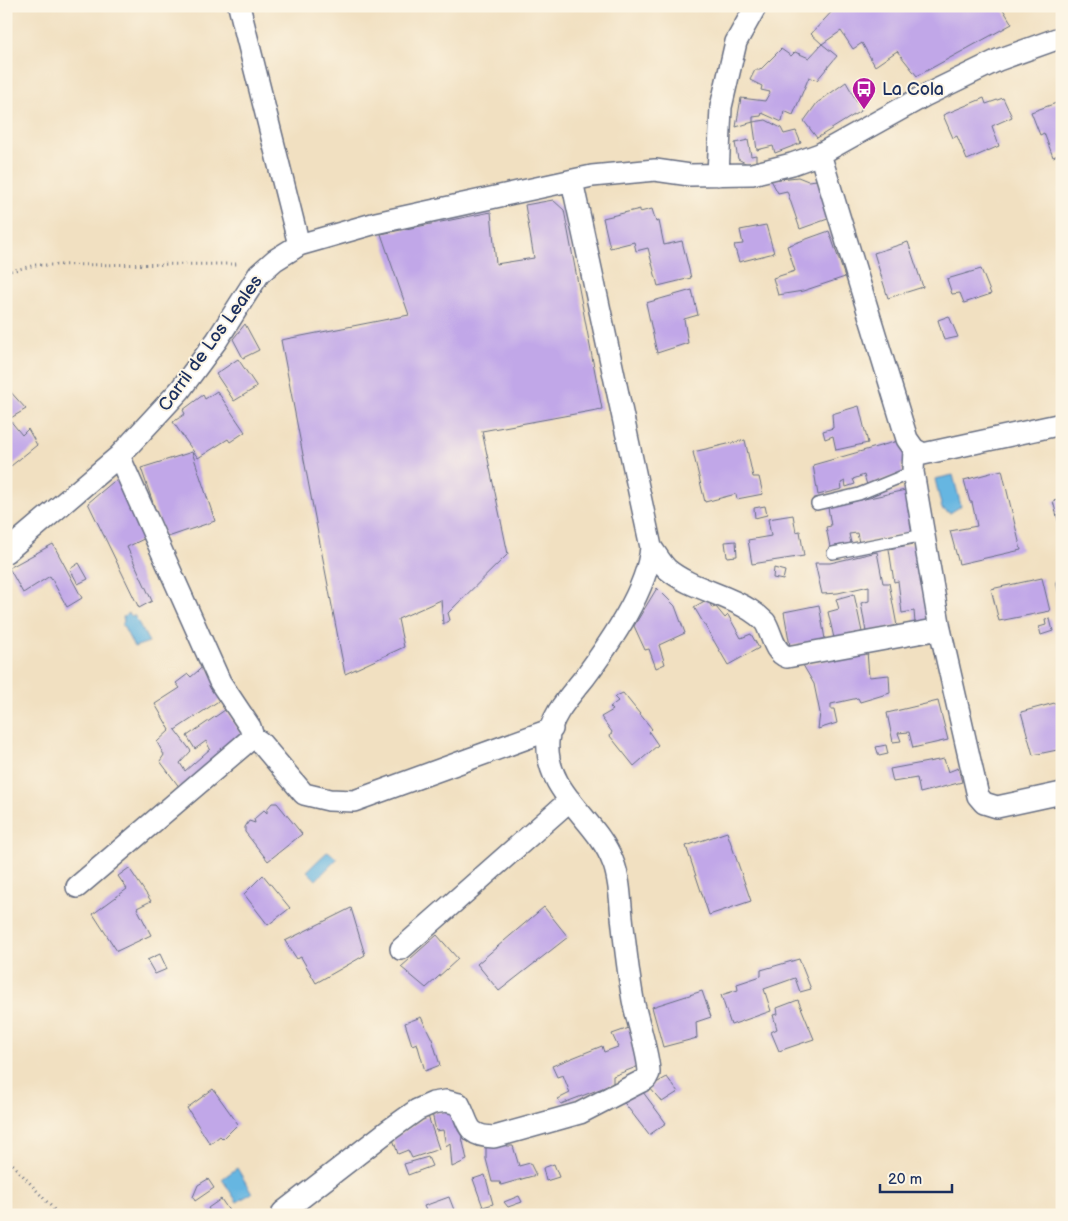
<svg xmlns="http://www.w3.org/2000/svg" width="1068" height="1221" viewBox="0 0 1068 1221" font-family="'Balsamiq Sans',sans-serif">
<rect width="100%" height="100%" fill="#fcf5e5"/>
<filter id="ink" filterUnits="userSpaceOnUse"><feTurbulence type="fractalNoise" baseFrequency=".02" numOctaves="2"/><feDisplacementMap in="SourceGraphic" scale="10" xChannelSelector="R" yChannelSelector="G"/><feConvolveMatrix kernelMatrix="1 2 1 2 8 2 1 2 1" color-interpolation-filters="sRGB"/></filter>
<filter id="wash" filterUnits="userSpaceOnUse"><feTurbulence type="fractalNoise" baseFrequency=".0096" numOctaves="4" result="noise"/><feDisplacementMap in="SourceGraphic" scale="20" xChannelSelector="R" yChannelSelector="G"/><feGaussianBlur stdDeviation="1.12" result="paint"/><feColorMatrix in="noise" values="0 0 0 0 0 0 0 0 0 0 0 0 0 0 0 0 0 1.4 0 .05"/><feComposite in="paint" operator="in"/></filter>
<g filter="url(#wash)">
<rect width="100%" height="100%" fill="#f1e0c1"/>
<path fill="#66b6e1" stroke="#4072a0" d="M953,475L961,506L950,513L942,509L935,479Z
M128,613L131,616L134,615L149,642L134,647L122,624L124,622L123,617Z
M328,851L337,859L316,880L307,871Z
M237,1168L252,1193L237,1202L222,1179Z"/>
<g id="blocks">
<path fill="#c1a7e8" d="M837,6H1001L1012,24L917,76L897,51L875,66L862,43L853,49L841,31L822,44L811,34Z
M822,44L837,56L817,80L809,77L793,115L784,111L782,122L762,113L761,116L753,117V122L736,127L741,98L765,101L770,92L761,90L762,86L750,80L755,70H760L781,49L791,56L795,52L809,58Z
M846,82L862,110L817,138L804,121L817,103Z
M984,98L986,104L1003,98L1012,117L992,126L999,146L967,160L957,136L953,138L943,115Z
M1062,101V153L1053,157L1044,133L1040,135L1031,112Z
M766,120L781,128L784,134L796,131L801,143L775,153L773,146L757,150L753,122Z
M748,140L751,156L756,155V162L747,164L738,159L735,143Z
M798,177L808,181L817,180L836,216L800,229L787,191L778,193L771,180Z
M553,200L564,210L602,409L482,431L508,554L448,613L450,620L443,624L441,600L398,619L404,647L345,674L281,340L409,315L381,234L491,212L496,264L534,258L525,205Z
M640,209V212L652,209L656,222L659,221L664,245L682,241L691,278L658,286L648,248L636,251L634,242L610,248L603,218Z
M766,225L774,253L739,262L734,245L743,244L740,230Z
M829,231L845,277L803,291L778,295L773,278L795,271L787,246Z
M908,242L923,287L888,298L874,253Z
M981,269L991,294L964,303L960,293L952,294L947,279Z
M692,290L698,315L684,319L688,343L657,353L646,303Z
M949,316L958,337L944,340L938,320Z
M245,324L259,350L243,358L233,339Z
M238,359L257,387L234,401L216,374Z
M8,389L26,409L9,419L22,435L28,429L37,445L6,470V391Z
M217,391L245,432L230,442L228,439L198,458L173,422L185,414L183,410L203,395L205,399Z
M859,406L868,443L836,450L833,436L825,439L823,431L833,428L832,414Z
M745,440L753,477H759L763,494L737,499L736,494L705,502L693,452Z
M901,440L908,463L901,465L903,473L867,485L864,475L853,479L855,484L846,487L845,481L841,483L842,489L818,495L813,465Z
M192,452L215,521L165,538L141,468Z
M1002,470L1021,550L959,564L950,531L977,526L972,502H970L964,480Z
M122,479L150,536L127,547L152,601L139,608L88,503L113,482Z
M910,489L919,530L859,543L857,533L849,534L851,543L830,547L826,527L831,526L828,507Z
M1062,499V531L1061,532L1053,501Z
M765,506L767,515L755,518L754,508Z
M793,515L796,532L800,531L804,556L752,564L748,540L771,536L768,519Z
M736,541L737,556L727,557L725,542Z
M919,543L930,621L915,623L914,611L902,613L898,581L894,582L889,549Z
M53,544L82,598L67,607L50,576L23,593L9,568Z
M877,552L883,583H889L897,626L866,632L861,603L869,601V586L838,593L822,594L815,563H830Z
M79,563L88,579L78,584L70,569Z
M774,568L785,571L783,580L773,578Z
M1042,578L1050,611L999,621L991,589Z
M1062,580V606H1061L1056,581Z
M657,588L675,606L685,633L659,645L665,664L656,668L649,649L645,650L634,626Z
M854,594L862,632L834,638L828,612L839,609L836,599Z
M708,599L712,608L716,607L725,618L728,615L741,638L751,634L759,648L728,665L694,607Z
M819,605L825,639L790,646L784,612Z
M1050,619L1053,631L1041,635L1039,627L1046,625L1045,620Z
M867,651L869,677L889,675L890,693L860,702L858,698L831,704V709H834L837,723L818,729L820,713L814,684L803,665Z
M206,664L226,696L175,730L191,751L180,763L185,771L210,749L206,741L195,749L187,736L225,710L245,739L180,788L160,761L164,755L157,742L170,730L155,704L180,688L176,683L188,674L191,677Z
M623,693L652,729L649,732L658,745L634,766L610,736L612,732L601,717L613,710L610,707L618,701L614,697Z
M938,701L948,740L913,748L909,732L898,733L901,741L893,742L887,713Z
M1062,701V749L1033,755L1021,712Z
M886,745L888,754L879,756L876,747Z
M944,759L948,772L958,768L962,782L920,793L917,778L893,782L890,769Z
M272,803H277L302,834L268,861L245,832V827L249,821L255,823L254,819L264,810L267,813V809Z
M727,832L751,901L709,915L686,846Z
M129,868L151,901L137,908L151,935L117,951L93,914L127,889L118,876Z
M263,875L290,908L268,925L244,894Z
M544,907L568,937L499,991L477,964Z
M351,908L365,955L316,983L301,957L297,959L285,941Z
M437,935L458,959L426,988L401,967Z
M160,954L167,969L155,974L147,960Z
M799,959L811,989L800,992L795,978L764,989L771,1011L731,1025L721,995L738,990L737,984L761,976V970Z
M702,991L711,1017L696,1022L697,1038L663,1047L652,1007Z
M798,1000L814,1039L779,1051L771,1032L777,1029L773,1015L778,1014L777,1008Z
M421,1017L432,1039L440,1065L425,1071L417,1043L412,1045L405,1023Z
M629,1028L639,1050V1066L613,1076V1084L561,1104L558,1099L570,1093L563,1075L557,1077L552,1066L602,1046L604,1052L618,1047L612,1034Z
M667,1077L678,1092L662,1102L649,1087Z
M640,1088L666,1123L649,1135L622,1100Z
M213,1089L238,1124L223,1139L220,1136L210,1144L187,1108Z
M456,1110L467,1160L452,1167L450,1143L446,1146L443,1130L436,1131L432,1113Z
M428,1116L439,1149L412,1158L408,1150L398,1154L393,1139Z
M505,1141L507,1146H513L519,1166L530,1163L536,1175L501,1185L500,1182H492L486,1159V1147Z
M428,1157L432,1166L408,1175L404,1164Z
M554,1164L559,1177L546,1181L543,1168Z
M485,1175L493,1204L483,1207L473,1179Z
M208,1179L214,1188L195,1201L193,1197L198,1185Z
M519,1196L522,1202L508,1207L504,1202Z
M449,1197L456,1215H428L424,1206Z
M221,1199L232,1215H212L208,1208Z"/>
</g>
</g>
<g filter="url(#ink)">
<use href="#blocks" fill-opacity="0" stroke="#666d81" stroke-width="1"/>
<g fill="none" stroke-linecap="round" stroke-linejoin="round">
<g stroke="#666d81" stroke-width="14">
<path id="lane" d="M817,504L859,494L913,472
M833,553L924,535"/>
</g>
<g stroke="#666d81" stroke-width="24">
<path id="street" d="M239,6L299,245
M820,154L907,439L914,449L923,454L1062,424
M718,175L721,107L736,42L756,6
M914,449L913,472L940,629L978,796L984,803L997,807L1062,793
M651,547C656,554 661,563 667,569C691,589 724,593 750,610C755,613 761,618 765,622C772,633 773,652 787,657L940,629
M6,552L119,456L180,390L217,340L259,274L275,260L299,245L376,223L592,176L655,170L690,175L752,174L792,164L820,154L924,96L998,60L1062,37
M253,737L260,742L304,794L329,800L354,801L552,729
M77,887L253,737L250,727L220,682L119,456
M401,949L570,800
M283,1212L389,1130L417,1110L433,1103L446,1101L459,1104C470,1124 465,1136 494,1137L580,1113L638,1083L646,1079L649,1073C649,1054 637,1021 633,1000C628,972 625,945 622,917C620,899 620,879 613,862C597,819 544,792 548,741C550,716 570,696 585,677C610,643 648,589 651,547L572,181"/>
</g>
<path stroke="#666d81" stroke-width="3" stroke-dasharray="1 4" stroke-linecap="butt" d="M6,272L36,265L237,264
M6,1157L59,1215"/>
<use href="#lane" stroke="#fff" stroke-width="11"/>
<use href="#street" stroke="#fff" stroke-width="21"/>
</g>
</g>
<defs>
<g id="bus-pin" transform="scale(1.25)"><path d="M0 17L-7.5 6A9.5 9.5 0 1 1 7.5 6Z" fill="#b5179e" stroke="#fcf5e5"/><path d="M-5-6H5V4H4V6H2V4H-2V6H-4V4H-5ZM-3.5-4V0h7V-4ZM-3.5 1.2v1.5H-2V1.2ZM2 1.2v1.5H3.5V1.2Z" fill="#fff"/></g>
</defs>
<g fill-rule="evenodd">
<use href="#bus-pin" x="864" y="89"/>
</g>
<g text-anchor="middle" stroke-width="4" stroke-linejoin="round" paint-order="stroke">
<g font-size="18" fill="#1b2f5e" stroke="#fcf5e5" text-anchor="start">
<text x="882" y="95">La Cola</text>
</g>
<g font-size="18" fill="#1b2f5e" stroke="#fcf5e5">
<text transform="translate(210 343) rotate(-54)" y="6">Carril de Los Leales</text>
</g>
</g>
<rect width="1068" height="1221" fill="none" stroke="#fcf5e5" stroke-width="25"/>
<path d="M880 1184v8h72v-8" fill="none" stroke="#1b2f5e" stroke-width="2.5"/>
<text x="888" y="1184" font-size="15" fill="#1b2f5e" stroke="#fcf5e5" stroke-width="4" paint-order="stroke">20 m</text>
</svg>
